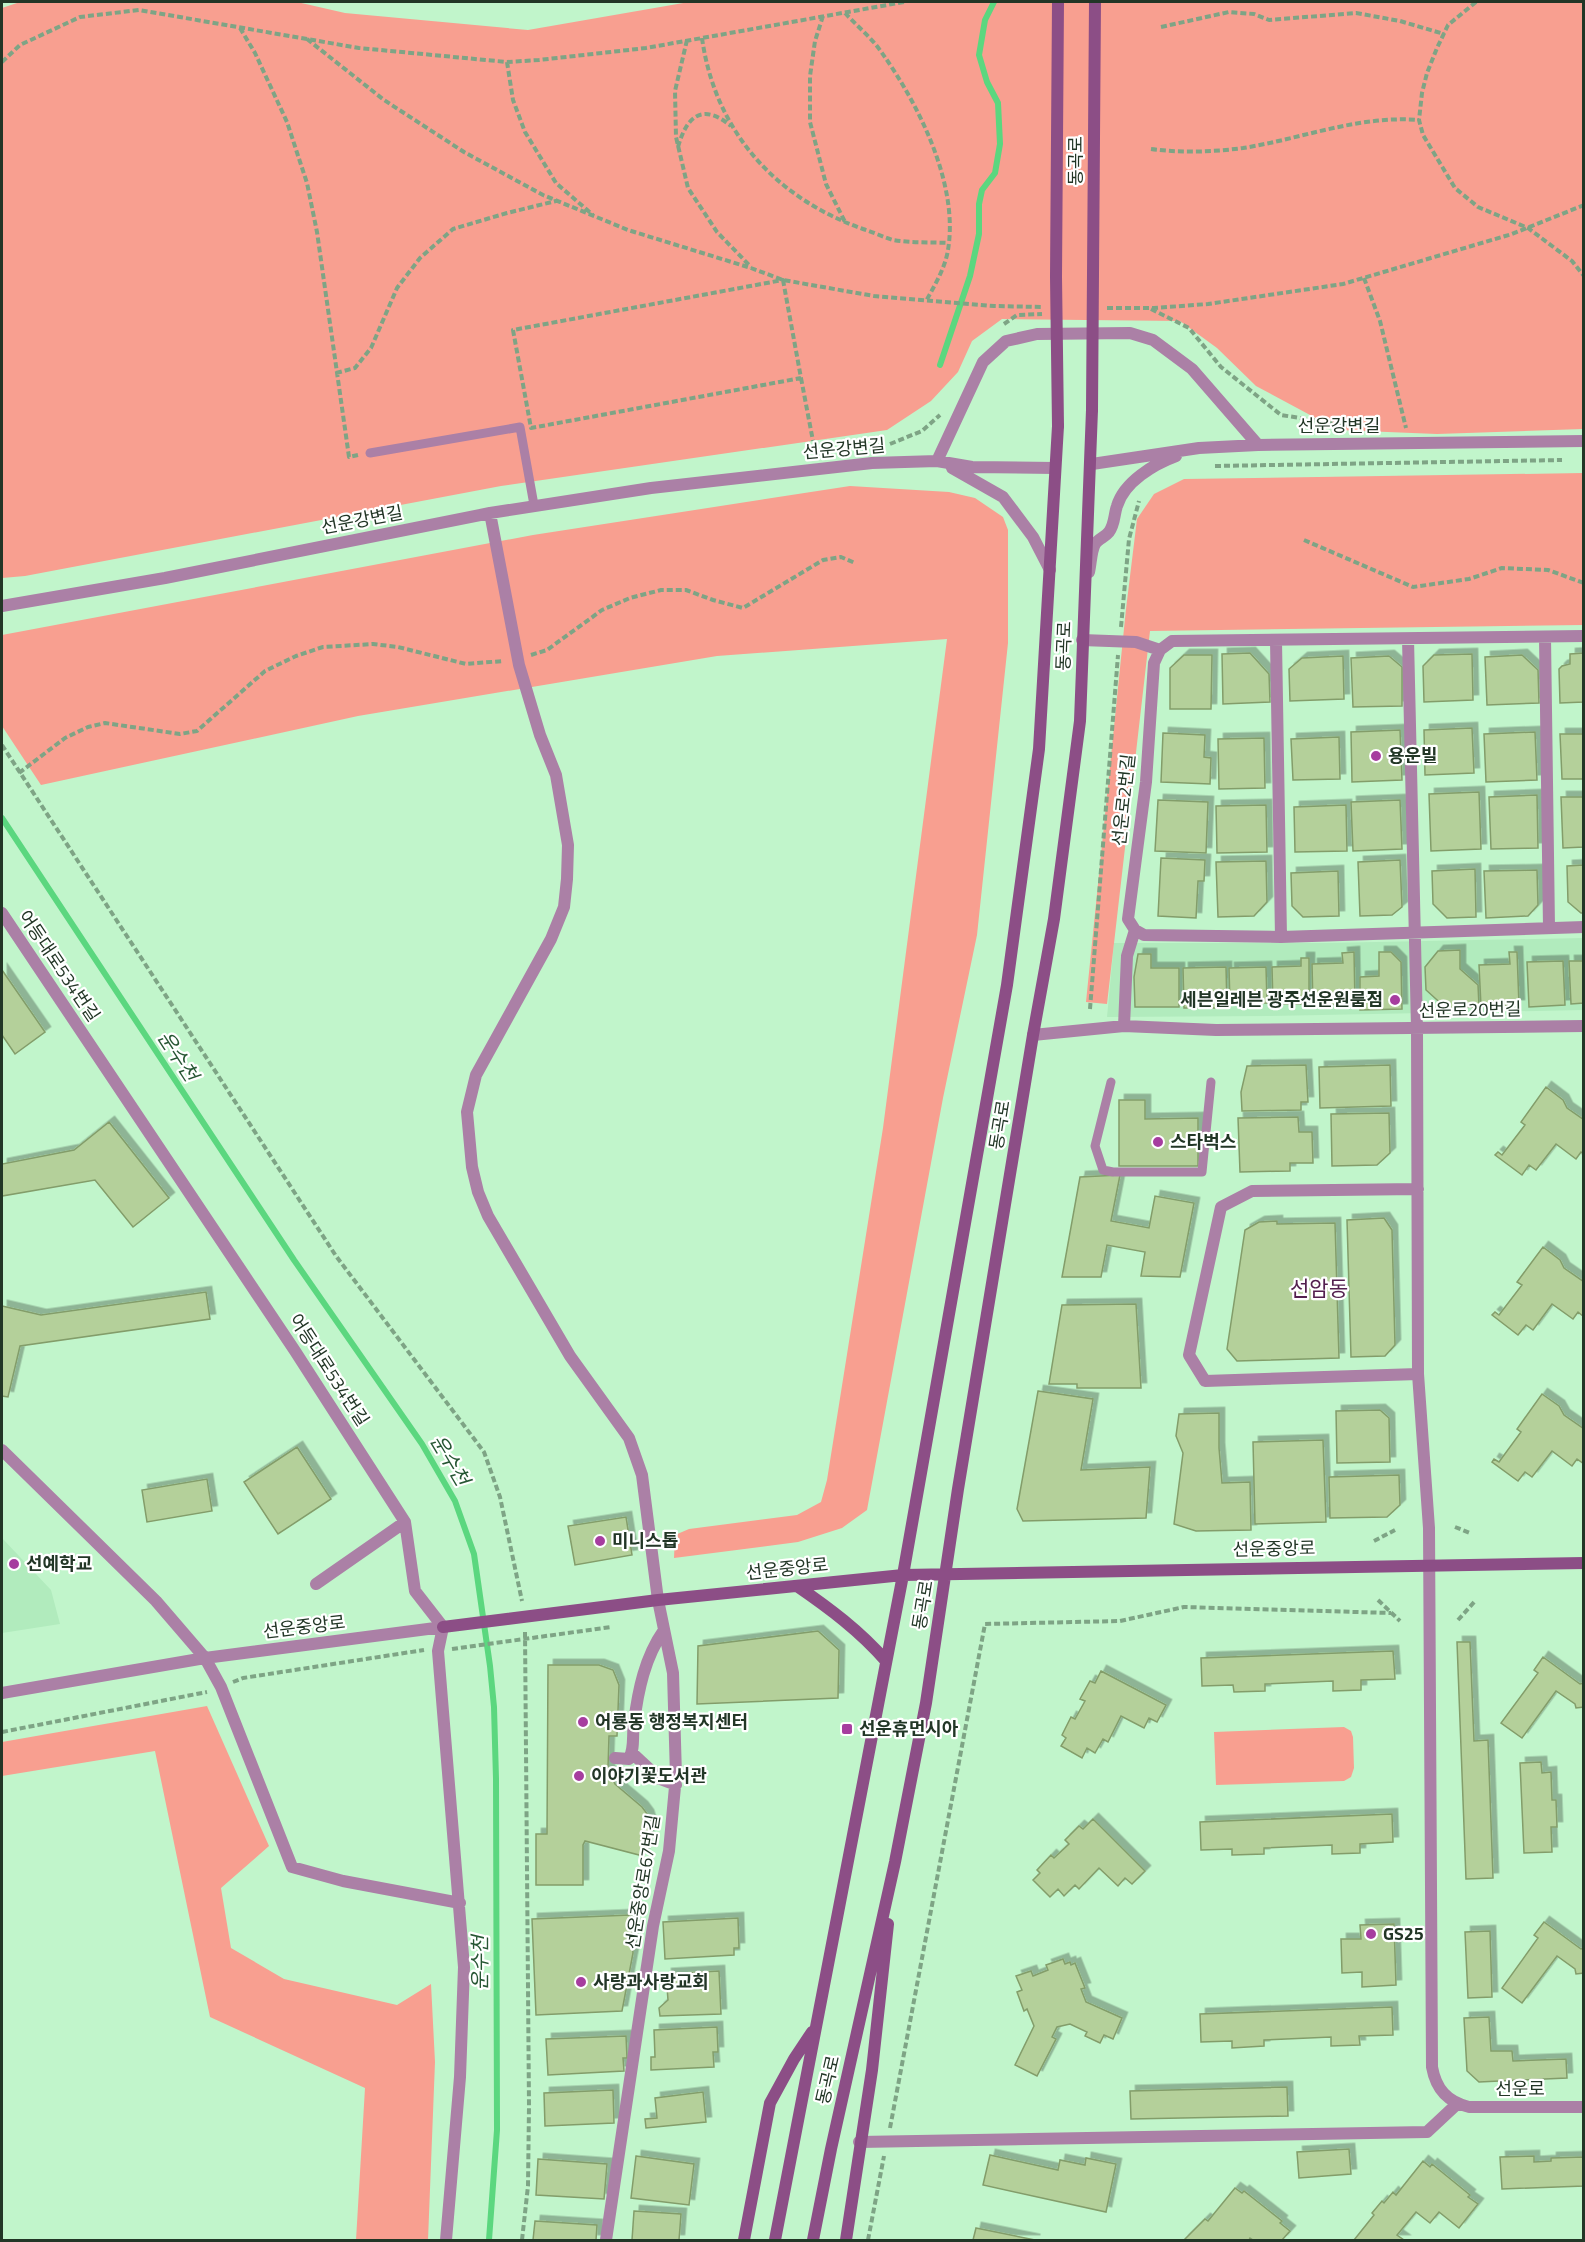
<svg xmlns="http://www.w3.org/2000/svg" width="1585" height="2242" viewBox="0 0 1585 2242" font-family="'Titillium Web','Noto Sans KR',sans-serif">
<defs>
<filter id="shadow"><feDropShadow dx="5.5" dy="-5.5" stdDeviation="0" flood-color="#0004"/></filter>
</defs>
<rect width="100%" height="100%" fill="#c1f5cb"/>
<path fill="#b1ebbd" d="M1583,938V1010L1269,1016L1107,1017L1114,943H1326Z
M2,1538L51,1590L60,1624L2,1633Z"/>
<path fill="#f89f90" d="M20,2H297L345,13L528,30L689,2H1583V429L1437,434L1338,430L1256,386L1217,348L1180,321L1002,319L972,341L958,372L931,401L887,430L501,486L25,576L2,578V8Z
M1583,473V625L1150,631L1107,1004L1086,1002L1126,609L1137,519L1154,494L1184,479Z
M850,486L949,492L975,498L1003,517L1008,530V643L977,935L943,1098L867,1510L842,1528L798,1542L674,1558L675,1535L689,1529L797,1515L821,1502L827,1480L883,1128L947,639L717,656L358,716L41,785L2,726V635L533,535Z
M207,1706L269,1846L221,1888L231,1948L284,1979L397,2005L431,1984L435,2062L428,2240H356L365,2088L210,2017L155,1751L2,1776V1742Z
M1344,1727L1351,1731L1353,1737L1354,1768L1351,1777L1344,1781L1216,1785L1214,1732Z"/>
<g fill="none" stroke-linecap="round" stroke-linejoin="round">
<path stroke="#5bd77f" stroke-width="6" d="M940,365L970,276L979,234V204L982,190L995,173L1000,144L998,103L987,82L979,55L985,20L994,2
M2,818L294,1260L422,1444L455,1501L474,1554L490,1666L494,1707L496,1779L497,2130L489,2240"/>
</g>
<path fill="#b4d09a" stroke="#839d6a" stroke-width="1.5" filter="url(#shadow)" d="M1250,653L1269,674L1270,702L1223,704L1222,654Z
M1584,653V702L1560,703L1559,669L1562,666L1570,664V654Z
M1472,654L1473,700L1424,702L1423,666L1434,655Z
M1184,655H1212L1211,709H1170V668Z
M1522,655L1538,670L1539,703L1487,705L1485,657Z
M1343,656L1344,699L1290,701L1289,669L1302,658Z
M1389,656L1402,667V706L1353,707L1351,658Z
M1472,728L1474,773L1425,775L1424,730Z
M1400,730L1402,780L1352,782L1351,732Z
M1535,732L1537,780L1486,782L1484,734Z
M1163,733L1205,735L1204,757L1211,758L1210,784L1161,782Z
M1560,734H1584V779H1562Z
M1339,737L1340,779L1293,780L1291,739Z
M1264,738L1265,788L1219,789L1218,739Z
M1479,792L1481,849L1431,851L1429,794Z
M1537,795L1538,848L1491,849L1489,797Z
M1561,797H1584V847L1563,848Z
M1158,800L1208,802L1206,853L1155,851Z
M1400,800L1402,849L1353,851L1351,802Z
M1266,805L1267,852L1217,853L1216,806Z
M1346,805L1347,851L1295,852L1294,807Z
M1161,858L1205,860L1204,881H1198L1196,918L1158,916Z
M1400,860L1402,907L1392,915L1360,916L1358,862Z
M1266,861L1267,902L1254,916L1218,917L1216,862Z
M1584,865V913H1581L1568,902L1567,866Z
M1475,869L1476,917L1447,918L1433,904L1432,871Z
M1537,870L1538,905L1528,916L1486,918L1484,871Z
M1338,871L1339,916L1303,917L1292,906L1291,873Z
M1460,950V969L1478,985L1479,1007L1446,1008L1426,990L1425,967L1438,951Z
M1354,952L1355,1004L1313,1005L1312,964L1343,963L1342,953Z
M1379,952H1391L1401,962L1402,1009L1360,1010V977L1379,976Z
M1509,952H1517L1519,1005L1481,1006L1479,965L1510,964Z
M1138,954H1151V968H1179V1007H1135L1134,977Z
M1301,958H1309V1004H1273L1272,967L1301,966Z
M1563,961L1565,1005L1529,1007L1527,962Z
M1569,961H1584V1003L1571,1004Z
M1226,967L1227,1008H1184L1183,968Z
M1266,967L1267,1003L1230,1004L1229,968Z
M2,970L45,1032L15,1054L2,1035Z
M1306,1065L1308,1102H1301V1110L1242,1111L1241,1092L1247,1066Z
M1390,1065L1391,1106L1320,1108L1319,1067Z
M1546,1087L1563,1100L1567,1108L1584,1120V1154L1581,1152L1576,1159L1556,1144L1536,1170L1529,1165L1522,1175L1495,1155L1498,1152L1502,1155L1525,1125L1521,1122Z
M1119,1100H1145V1119L1198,1118V1166H1119Z
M1389,1113L1390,1153L1377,1165L1332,1166L1331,1114Z
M1298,1117L1299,1132H1312L1313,1163H1290V1171L1240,1172L1238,1118Z
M109,1122L169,1198L133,1227L95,1180L2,1196V1164L74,1150Z
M1120,1175L1111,1221L1149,1228L1155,1196L1194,1203L1180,1277L1141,1276L1145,1252L1107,1245L1101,1277H1062L1080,1177Z
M1384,1218L1392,1230L1395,1345L1385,1356L1351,1357L1347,1220Z
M1277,1221V1224L1335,1223L1339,1358L1237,1361L1227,1349L1245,1230L1259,1222Z
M1543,1247L1560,1260L1564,1268L1584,1282V1317L1578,1312L1573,1319L1552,1304L1533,1330L1526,1325L1518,1335L1492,1315L1495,1312L1499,1315L1522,1285L1517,1282Z
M206,1292L210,1319L20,1346L8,1397L2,1396V1306L41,1315Z
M1136,1304L1141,1388H1077V1384H1049L1062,1305Z
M1038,1391L1093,1399L1081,1470L1150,1467L1146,1518L1023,1521L1017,1509Z
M1542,1394L1559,1406L1564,1415L1584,1429V1464L1577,1459L1572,1466L1552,1451L1532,1477L1525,1472L1518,1481L1492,1462L1494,1459L1499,1462L1521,1432L1517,1429Z
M1380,1410L1389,1418L1390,1462L1337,1463L1336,1411Z
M1219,1413V1448L1222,1483L1250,1482L1251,1530L1196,1531L1174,1524L1183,1453L1176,1436L1179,1414Z
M1323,1440L1326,1522L1255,1524L1253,1442Z
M297,1447L331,1499L278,1534L244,1482Z
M1399,1475L1400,1505L1387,1517L1330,1518L1329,1477Z
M207,1479L212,1511L147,1522L142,1490Z
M626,1517L632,1555L575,1565L568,1526Z
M818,1631L839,1650L838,1698L697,1704L698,1646Z
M1457,1642H1470L1474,1741L1488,1740L1493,1878L1466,1879Z
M1393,1651L1395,1679L1361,1680V1690L1333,1691V1681L1265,1684V1691L1234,1692L1233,1685L1202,1686L1201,1658Z
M1543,1657L1580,1684L1584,1683V1707L1576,1708L1575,1704L1556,1691L1522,1738L1501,1723L1538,1673L1534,1670Z
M548,1665H599L613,1670L619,1685L617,1736H609L608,1768L615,1784L642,1807L648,1815L651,1825L643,1856L585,1841L583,1845V1885H536V1834H547Z
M1101,1671L1166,1705L1157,1722L1149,1718L1144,1728L1121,1716L1108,1742L1103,1739L1095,1753L1087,1748L1082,1758L1061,1746L1066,1738L1062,1735L1071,1717L1075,1719L1085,1701L1080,1699L1090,1681L1095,1683Z
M1541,1762L1542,1773L1551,1772L1552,1800H1556L1557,1827H1551L1552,1852L1524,1853L1520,1763Z
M1392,1814L1393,1842L1360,1844V1853L1332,1854V1845L1264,1848V1854L1232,1855V1849L1201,1850L1200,1822Z
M1093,1819L1145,1871L1132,1884L1125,1878L1118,1886L1099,1868L1079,1889L1075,1885L1064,1896L1058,1889L1050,1897L1033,1880L1040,1873L1037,1870L1051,1855L1054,1858L1069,1844L1065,1840L1079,1826L1083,1829Z
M631,1915L633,1953L622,2011L536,2015L532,1919Z
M738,1918L739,1948H734V1955L665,1959L663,1922Z
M1544,1922L1581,1949L1584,1948V1973L1576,1974L1575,1969L1557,1956L1522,2003L1502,1988L1538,1938L1534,1935Z
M1394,1924L1396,1985L1362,1987V1972L1342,1973L1341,1939H1361L1360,1925Z
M1490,1931L1492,1997L1468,1998L1465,1932Z
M1063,1959L1065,1964L1070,1962L1071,1965L1075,1963L1085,1988L1081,1989L1086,2002L1122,2018L1113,2039L1104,2035L1100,2043L1085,2036L1087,2032L1070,2024L1057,2027L1052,2037L1056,2039L1037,2076L1015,2065L1034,2026L1027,2009L1024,2011L1017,1992L1022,1990L1016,1976L1031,1971L1033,1976L1048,1970L1046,1965Z
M719,1971L721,2014L660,2016L659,2008L668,2000L666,1974Z
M1392,2007L1393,2035L1359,2036L1360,2045L1331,2046V2037L1264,2040V2046L1232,2048V2041L1201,2042L1200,2014Z
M1489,2017L1491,2051H1512L1513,2061L1566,2059L1567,2078L1479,2082L1467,2071L1464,2018Z
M717,2027L718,2052H713L714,2067L651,2070V2057H655L654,2030Z
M626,2036L627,2058H623L624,2071L548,2075L546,2039Z
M1287,2087L1288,2116L1131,2119L1130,2091Z
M613,2090L614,2123L545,2126L544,2093Z
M703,2092L706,2122L646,2128L645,2119L657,2118L655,2098Z
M1349,2149L1351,2174L1299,2178L1297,2152Z
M990,2155L1058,2170L1060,2160L1085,2165L1086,2158L1116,2164L1106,2212L983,2185Z
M636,2156L694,2164L689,2205L631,2198Z
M1534,2156V2162L1551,2161V2158L1584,2157V2186L1502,2189L1500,2157Z
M538,2159L607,2164L604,2199L536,2195Z
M1423,2161L1430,2167L1432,2164L1470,2195L1468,2197L1478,2204L1459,2228L1439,2212L1430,2223L1416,2212L1397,2235L1404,2240H1354L1374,2215L1372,2213L1382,2201L1384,2203L1393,2192L1396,2195Z
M1235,2188L1242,2193L1244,2191L1282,2221L1280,2223L1290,2231L1282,2240H1253L1250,2238L1249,2240H1184L1205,2219L1208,2221Z
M634,2211L681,2214L679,2240H632Z
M535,2221L597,2225L596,2240H533Z
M976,2228L1035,2240H973Z"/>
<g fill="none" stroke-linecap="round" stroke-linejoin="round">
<path stroke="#7ea485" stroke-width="4" stroke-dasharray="6 3" stroke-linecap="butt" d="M1476,2L1448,25L1437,48L1427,73L1422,93L1419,120L1423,135L1455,188L1478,207L1528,228L1572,261L1584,276
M845,13C857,26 872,38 882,53C919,105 959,185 948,250C945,268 935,285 926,301
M823,16L815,41L810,76V122L826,184L845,222
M1161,27L1229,12L1254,14L1269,20L1356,13L1400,21L1444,34
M240,28L255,53L287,122L307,183L317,232L349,457L358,455
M702,38C715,131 775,198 863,229C873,232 883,237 893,240C911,243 931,242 948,243
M307,39L384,100L464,152L543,195L628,230L751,268L783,280L874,296L994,306L1042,307
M687,40L675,91L676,137L688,188L717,232L751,267
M2,62L20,45L80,17L139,10L359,48L507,62L539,60L646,48L904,2
M507,62L513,100L525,132L556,183L593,215
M678,147C687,115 703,103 731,126
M1151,149C1181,153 1213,152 1243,148C1301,139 1359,115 1419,120
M1364,278L1380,321L1406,428
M783,280L801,378L531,428L513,330Z
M1107,308H1154L1208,304L1343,284L1512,234L1584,205
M1151,309L1189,328L1221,367L1281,415L1339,424L1361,426
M1004,324L1017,315L1042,314
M336,373L355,368L371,348L397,288L420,258L453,229L507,213L556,201
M801,378L813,441
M890,444L922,431L940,415
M1215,466L1562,460
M1304,540L1413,587L1469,579L1502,568L1548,570L1584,583
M1121,627L1129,539L1139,501
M531,655L547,650L602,610L630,598L661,590H686L713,600L743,608L823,560L841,557L855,563
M2,745L336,1256L484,1452L500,1497L522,1601
M19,773L65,738L88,727L105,723L180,734L197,731L265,671L296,656L323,647L373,644L398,647L466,664L503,661
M1090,1009L1118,655
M1455,1527L1470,1533
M1374,1541L1395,1530
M1378,1600L1400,1621
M1458,1620L1476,1600
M452,1649L611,1627
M233,1682L243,1678L424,1650
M2,1732L207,1692
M890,2128L985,1624L1120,1621L1184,1607L1391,1613
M522,2240L528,2186L529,2106L525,1632
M868,2240L884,2156"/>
<path stroke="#ab80a6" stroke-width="9" d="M370,453L520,427L534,505
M1111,1082L1095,1146L1103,1170L1113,1172H1202L1211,1082"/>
<path stroke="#ab80a6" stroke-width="12" d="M937,461L983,362L1006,341L1037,334L1130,333L1153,340L1192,369L1258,445
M1092,464L1199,448L1258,445L1584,441
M952,468L1003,497L1033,537L1050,570
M490,513L519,665L540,735L556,775L568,845L567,879L564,907L551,939L476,1075L467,1112L472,1167L478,1192L488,1216L570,1356L629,1438L642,1475L658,1600L673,1673L676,1776L669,1851L653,1926L606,2240
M1089,572C1091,564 1091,551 1095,544C1098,539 1105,537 1109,532C1115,524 1114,514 1117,506C1124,482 1154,464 1176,456
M2,606L165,578L490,513L651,488L872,463L937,461L972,467L1055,468
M1584,636L1172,641L1160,650L1154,663L1146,782L1128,919L1135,930L1144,935L1281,937L1584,927
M1545,637L1549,927
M1408,639L1417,1028L1418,1374L1429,1528L1432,2067C1436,2089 1447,2102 1469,2107H1584
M1082,640L1136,642L1160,650
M1276,641L1281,937
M2,913L295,1351L405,1522L415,1591L443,1627
M1124,1026L1127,956L1135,930
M1033,1035L1124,1026L1216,1030L1584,1026
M1418,1374L1205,1381L1189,1355L1221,1207L1252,1191L1418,1189
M2,1450L156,1601L205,1658L221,1687L292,1867L343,1881L460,1903
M316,1584L405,1522
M443,1627L438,1651L464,1967L460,2077L446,2240
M2,1693L205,1658L443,1627
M632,1753L660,1779L676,1785
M615,1758L629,1759C635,1748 632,1735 634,1723C638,1690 645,1657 664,1630
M859,2142L1427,2132L1457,2104"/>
<path stroke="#8c4e86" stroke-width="12" d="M797,1586C829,1608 860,1631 886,1661
M443,1627L658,1600L903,1575L1584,1563
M744,2240L770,2103L794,2059L812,2032
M775,2240L903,1575L1007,985L1039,749L1058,426
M813,2240L831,2149L895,1862L926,1703L958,1489L1033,1035L1054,919L1080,721L1092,410
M846,2240L872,2070L888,1924"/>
<path stroke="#8c4e86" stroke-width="12" d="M1092,410L1095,2
M1058,426L1056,277L1058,2"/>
</g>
<g fill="#a63d9f" stroke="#fff" stroke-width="2">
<circle cx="1376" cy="756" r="6"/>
<circle cx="1395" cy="1000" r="6"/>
<circle cx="1158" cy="1142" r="6"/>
<circle cx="600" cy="1541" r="6"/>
<circle cx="14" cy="1564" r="6"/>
<circle cx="583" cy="1722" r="6"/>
<rect x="841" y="1723" width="12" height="12" rx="3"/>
<circle cx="579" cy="1776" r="6"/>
<circle cx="1371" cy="1934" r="6"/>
<circle cx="581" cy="1982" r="6"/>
</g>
<g text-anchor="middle" stroke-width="4.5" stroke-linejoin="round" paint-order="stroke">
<g font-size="18" fill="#223626" stroke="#fff">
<text transform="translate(1076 161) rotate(-90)" y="6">동곡로</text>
<text x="1339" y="432">선운강변길</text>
<text transform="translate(844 449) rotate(-5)" y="6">선운강변길</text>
<text transform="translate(362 520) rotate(-11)" y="6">선운강변길</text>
<text transform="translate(1064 646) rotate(-88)" y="6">동곡로</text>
<text transform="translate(1124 800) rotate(-84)" y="6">선운로2번길</text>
<text transform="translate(59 966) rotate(56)" y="6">어등대로534번길</text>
<text transform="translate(1470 1010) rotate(-1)" y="6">선운로20번길</text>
<text transform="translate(1000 1125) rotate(-81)" y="6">동곡로</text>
<text transform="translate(329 1370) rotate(57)" y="6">어등대로534번길</text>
<text transform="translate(1274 1549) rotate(-1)" y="6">선운중앙로</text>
<text transform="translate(787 1569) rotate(-6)" y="6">선운중앙로</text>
<text transform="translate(923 1605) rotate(-81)" y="6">동곡로</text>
<text transform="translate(304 1627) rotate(-7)" y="6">선운중앙로</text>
<text transform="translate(643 1882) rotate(-81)" y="6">선운중앙로67번길</text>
<text transform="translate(828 2080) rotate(-77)" y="6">동곡로</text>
<text x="1520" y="2095">선운로</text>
</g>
<g font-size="18" font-weight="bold" fill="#223626" stroke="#fff" text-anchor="start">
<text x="1388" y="762">용운빌</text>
<text x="1383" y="1006" text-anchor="end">세븐일레븐 광주선운원룸점</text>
<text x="1170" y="1148">스타벅스</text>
<text x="612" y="1547">미니스톱</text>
<text x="26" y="1570">선예학교</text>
<text x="595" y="1728">어룡동 행정복지센터</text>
<text x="859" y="1735">선운휴먼시아</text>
<text x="591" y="1782">이야기꽃도서관</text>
<text x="1383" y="1940">GS25</text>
<text x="593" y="1988">사랑과사랑교회</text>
</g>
<g font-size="20" font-style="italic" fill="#265633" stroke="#fff">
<text transform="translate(178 1056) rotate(57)" y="7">운수천</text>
<text transform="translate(450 1460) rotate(59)" y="7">운수천</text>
<text transform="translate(480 1963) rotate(-90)" y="7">운수천</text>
</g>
<g font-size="21" fill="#53204f" stroke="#fff">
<text x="1319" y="1296">선암동</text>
</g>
</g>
<rect width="1585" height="2242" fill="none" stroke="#223626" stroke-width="6"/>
</svg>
